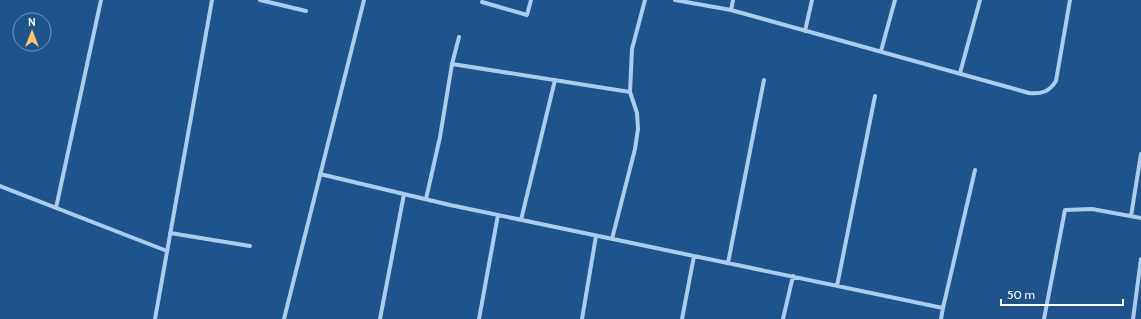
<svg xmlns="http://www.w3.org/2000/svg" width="1141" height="319" viewBox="0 0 1141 319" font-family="Cabin,sans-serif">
<rect width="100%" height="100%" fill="#1e548b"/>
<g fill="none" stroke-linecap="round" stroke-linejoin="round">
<path stroke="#abccec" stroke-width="4" d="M260,0L306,11
M675,0L731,10L733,0
M482,2L527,15L531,0
M731,10L1029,93C1042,94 1049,92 1056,81L1070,0
M805,31L812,0
M881,51L895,0
M452,64L630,92
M960,73L980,0
M320,174L450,205L943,308L941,319
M0,186L167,251
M426,199L440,137L452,64L459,37
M56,208L101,0
M1131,216L1141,154
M521,220L555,80
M170,233L250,246
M612,239L635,149L638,129L637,113L630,92L632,49L645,0
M728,263L764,80
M837,286L875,96
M943,308L975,170
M155,319L212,0
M284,319L364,0
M380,319L404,194
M479,319L498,215
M582,319L596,236
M682,319L694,256
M783,319L793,276
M1044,319L1065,210L1092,209L1141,218
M1133,319L1141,259"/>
</g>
<g transform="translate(32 32)"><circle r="19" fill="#1e548b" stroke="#7898b9"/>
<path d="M0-3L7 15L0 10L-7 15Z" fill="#fac86a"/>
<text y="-6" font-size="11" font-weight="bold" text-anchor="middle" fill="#ffffff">N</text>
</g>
<path d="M1001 299v6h122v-6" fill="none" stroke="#ffffff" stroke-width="2"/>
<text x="1007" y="299" font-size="12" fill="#ffffff" stroke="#1e548b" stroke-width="3" paint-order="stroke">50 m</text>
</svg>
